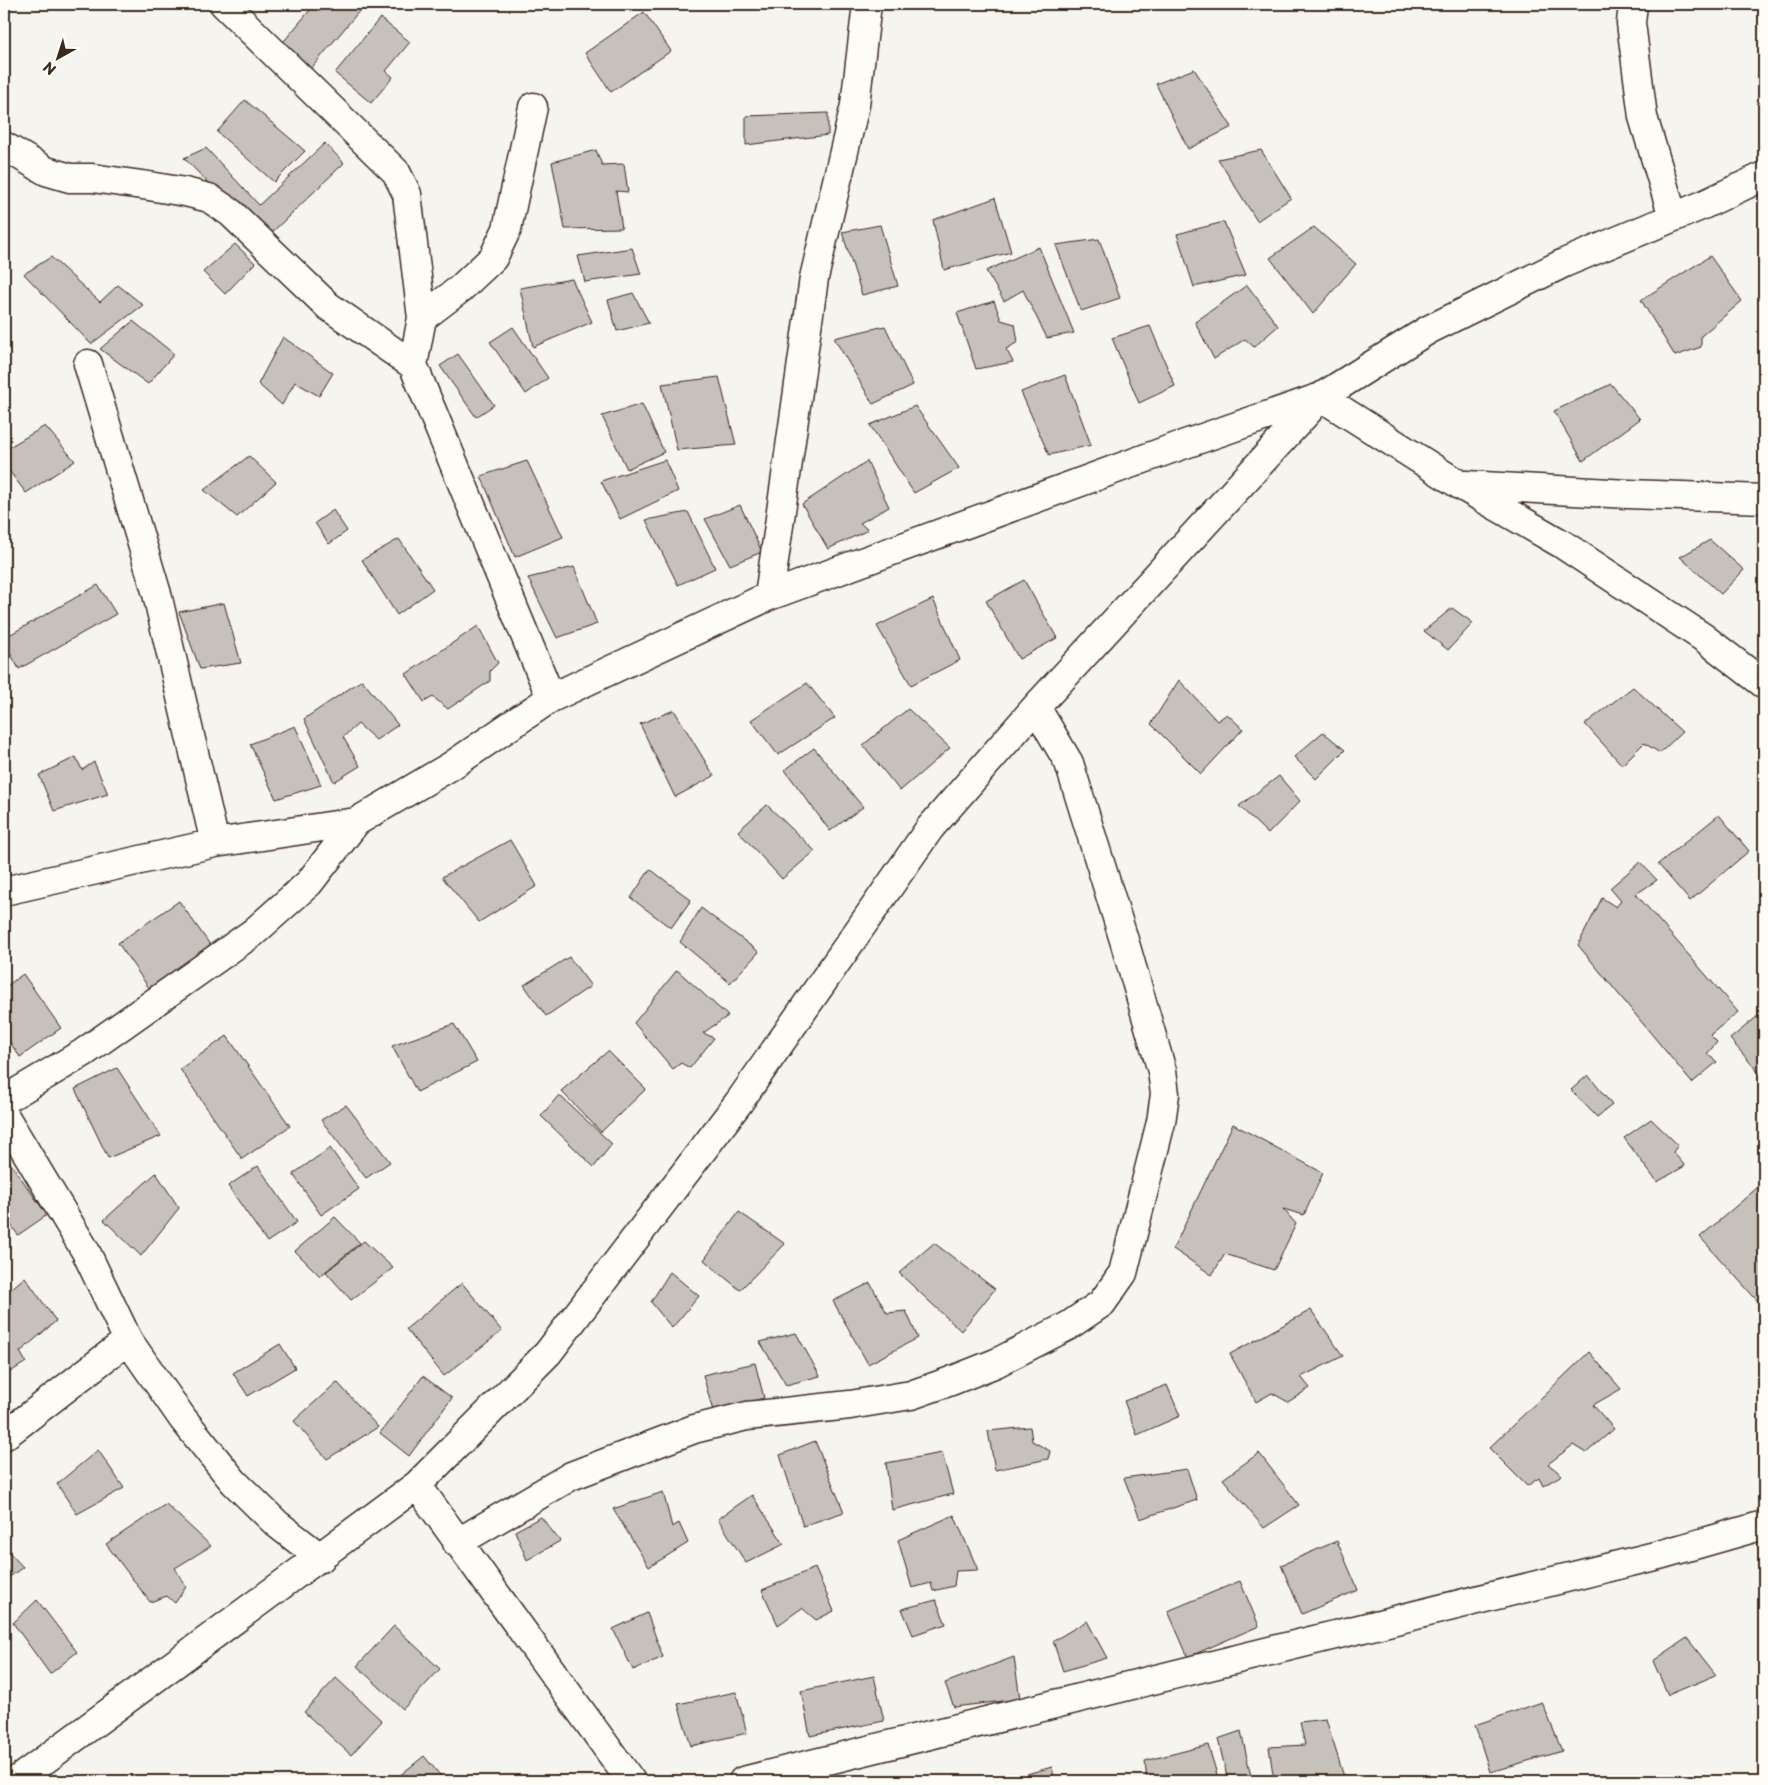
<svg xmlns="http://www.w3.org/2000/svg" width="1768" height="1785" viewBox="0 0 1768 1785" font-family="'Playpen Sans',sans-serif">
<rect width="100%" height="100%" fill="#f5f4ee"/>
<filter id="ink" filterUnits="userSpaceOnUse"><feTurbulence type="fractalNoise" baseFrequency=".02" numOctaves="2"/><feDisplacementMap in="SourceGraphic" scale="10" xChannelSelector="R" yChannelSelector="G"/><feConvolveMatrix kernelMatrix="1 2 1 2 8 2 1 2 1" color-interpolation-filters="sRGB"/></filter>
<g filter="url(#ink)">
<path fill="#c7c1bb" stroke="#3b2a1e" d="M315,4H365L309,71L280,46Z
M644,12L671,51L611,92L585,53Z
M380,18L410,42L386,71L393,77L371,103L335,73Z
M1194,69L1232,127L1188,149L1156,84Z
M245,100L305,151L274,182L217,132Z
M828,113V135L746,145V116Z
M325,143L344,163L264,240L184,158L206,148L259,205Z
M596,150L602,165L624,164L628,192L616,191L622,228L565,229L552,162Z
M1261,150L1291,198L1257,221L1218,159Z
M995,198L1011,252L944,270L933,220Z
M1224,222L1246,275L1194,287L1177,234Z
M880,225L898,286L862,295L842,232Z
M1314,227L1356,264L1313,314L1270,258Z
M1099,239L1120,298L1081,311L1056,245Z
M235,244L255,263L225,294L203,272Z
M1039,247L1074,333L1047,338L1023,290L1004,301L986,271Z
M632,248L641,274L585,282L578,256Z
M1710,256L1742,301L1701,336V347L1675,356L1641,300Z
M51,257L100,302L118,285L143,305L91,344L24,274Z
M572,279L592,322L533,347L520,288Z
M1247,285L1278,326L1254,347L1245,339L1214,359L1195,322Z
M633,293L649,323L617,331L608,300Z
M994,301L1001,320L1015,324L1018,342L1006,349L1013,362L976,369L957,313Z
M133,321L174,354L148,384L100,349Z
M885,326L913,385L873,404L834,338Z
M1150,326L1175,386L1139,403L1112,338Z
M513,327L548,378L526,394L490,342Z
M283,337L333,373L319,396L295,382L282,405L258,384Z
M458,354L494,405L476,417L440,366Z
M1065,375L1091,445L1049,455L1021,392Z
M719,377L736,445L677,450L662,384Z
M1611,384L1640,419L1583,461L1554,411Z
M642,404L664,452L627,469L602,416Z
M915,406L959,468L914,493L870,425Z
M45,426L75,461L26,493L4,464V450Z
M249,456L276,482L237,517L204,490Z
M665,460L678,491L620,519L601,481Z
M527,461L563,537L515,557L481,476Z
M867,461L889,507L860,523L868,530L828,549L802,504Z
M740,505L762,552L730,565L705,519Z
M333,510L347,531L329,544L315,523Z
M688,512L715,568L678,585L646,520Z
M399,539L433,589L397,615L362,560Z
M1710,540L1744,570L1721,594L1680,557Z
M574,567L597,624L557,638L528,578Z
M1024,580L1057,638L1019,659L986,601Z
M98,585L116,614L19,669L4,642V638Z
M933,599L960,660L911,685L877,626Z
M224,603L241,663L200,669L179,612Z
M1452,608L1473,623L1448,650L1424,631Z
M478,626L498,663L490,671V681L448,709L433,697L424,702L406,674Z
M362,680L398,725L376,740L358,724L343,737L360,766L334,782L304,719Z
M1179,680L1217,721L1227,714L1243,729L1201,774L1151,724Z
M807,683L835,718L778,755L751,720Z
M1633,687L1682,732L1660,753L1644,743L1622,765L1585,724Z
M908,709L950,748L900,791L863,745Z
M674,710L714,776L675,797L640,724Z
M295,726L321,785L276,799L250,744Z
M1323,732L1345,750L1316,779L1294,757Z
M814,748L863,807L830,831L785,770Z
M76,757L82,770L94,762L108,794L54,811L39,775Z
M1279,776L1300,801L1268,834L1239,806Z
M767,805L815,851L782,879L738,831Z
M1719,815L1749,851L1690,901L1658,864Z
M510,840L537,886L479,922L442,877Z
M1640,862L1657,880L1636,894L1738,1012L1710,1035L1717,1042L1707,1054L1717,1062L1692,1083L1578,945L1602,898L1616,907L1621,901L1610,888Z
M650,869L691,900L671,928L631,898Z
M179,901L211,946L149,988L118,943Z
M701,908L759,952L730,983L680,942Z
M569,957L591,986L546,1016L524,985Z
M677,970L728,1016L703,1033L714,1038L690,1068L681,1063L673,1069L634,1023Z
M23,974L61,1028L20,1057L4,1034V988Z
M1764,1011V1079L1730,1039Z
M454,1024L477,1062L417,1092L392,1046Z
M227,1036L290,1126L242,1159L180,1069Z
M608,1051L646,1089L601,1132L561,1091Z
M117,1068L161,1136L108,1158L75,1089Z
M1588,1075L1612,1105L1597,1117L1571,1090Z
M559,1095L612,1144L594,1167L541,1116Z
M346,1105L390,1162L366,1178L321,1120Z
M1651,1119L1678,1145L1673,1152L1685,1166L1657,1182L1624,1138Z
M1233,1124L1323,1173L1304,1215L1283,1209L1296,1224L1274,1270L1225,1254L1212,1275L1173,1249Z
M330,1148L359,1189L321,1215L293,1174Z
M9,1161L47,1215L18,1235L4,1215V1165Z
M258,1166L297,1222L267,1242L228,1186Z
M156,1173L179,1208L141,1256L104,1220Z
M1764,1182V1308L1700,1237Z
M739,1212L785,1244L740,1290L704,1260Z
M335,1217L360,1243L320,1276L295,1251Z
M364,1241L393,1268L351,1300L326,1272Z
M934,1243L995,1289L961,1331L899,1273Z
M670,1272L699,1296L672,1328L651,1302Z
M25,1277L56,1321L20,1352L26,1362L4,1376V1295Z
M462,1283L502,1331L444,1376L406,1329Z
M870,1283L887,1313L906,1311L918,1338L868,1364L833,1301Z
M1311,1310L1343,1356L1301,1377L1310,1388L1288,1402L1272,1393L1256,1402L1230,1354Z
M796,1333L820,1376L786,1385L760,1342Z
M280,1344L295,1368L248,1396L233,1373Z
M1589,1352L1621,1389L1593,1405L1614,1429L1586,1453L1573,1445L1548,1464L1562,1475L1543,1486L1539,1478L1527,1486L1489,1448Z
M755,1363L764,1398L713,1411L703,1375Z
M423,1376L452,1398L409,1456L380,1433Z
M337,1382L378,1427L327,1459L294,1421Z
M1167,1385L1180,1416L1137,1435L1124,1401Z
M1030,1427L1032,1441L1050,1451L1048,1459L995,1470L988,1431Z
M815,1441L844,1512L803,1526L780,1455Z
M98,1450L124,1488L77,1514L57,1484Z
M942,1453L953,1494L892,1510L886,1463Z
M1259,1453L1299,1505L1264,1528L1223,1479Z
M1187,1469L1197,1500L1140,1519L1124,1478Z
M663,1492L672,1527L679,1523L688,1543L649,1567L613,1509Z
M752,1495L784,1544L746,1563L718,1519Z
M166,1504L211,1546L175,1568L186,1587L175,1603L167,1596L150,1602L106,1544Z
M954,1515L978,1570L956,1571L954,1586L933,1591L931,1583L912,1588L898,1540Z
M541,1517L560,1541L527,1560L515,1531Z
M1337,1541L1358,1590L1302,1614L1281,1565Z
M4,1547L23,1567L4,1581Z
M815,1568L834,1611L816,1620L802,1608L778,1625L762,1590Z
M1240,1581L1259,1626L1188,1657L1168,1611Z
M37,1600L77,1652L50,1674L13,1623Z
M936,1600L946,1624L913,1635L902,1609Z
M647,1613L663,1657L633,1670L613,1629Z
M1087,1621L1107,1658L1063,1671L1053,1641Z
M394,1626L440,1669L403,1709L357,1666Z
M1687,1638L1716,1675L1668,1695L1653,1661Z
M1014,1657L1020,1699L954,1707L945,1683Z
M874,1676L884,1721L810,1736L801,1691Z
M336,1678L382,1721L351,1755L304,1712Z
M736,1692L747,1733L691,1746L678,1704Z
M1542,1702L1562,1751L1490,1772L1475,1725Z
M1326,1719L1345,1780L1274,1781L1269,1747L1305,1745L1300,1722Z
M1241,1731L1252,1781H1228L1218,1739Z
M1208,1745L1219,1781H1147L1145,1761Z
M424,1756L445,1781H393Z
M1052,1767L1055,1781H1006L1005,1780Z"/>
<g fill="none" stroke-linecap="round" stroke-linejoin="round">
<g stroke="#3b2a1e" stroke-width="31">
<path id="minor" d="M224,4L396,172L407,194L422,318L413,365L551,698
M1633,4L1631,23L1643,117L1673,217
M4,146L46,171L70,178H92L149,186L185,192L209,198L231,213L328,306L413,365
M422,318L460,289L493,258L507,229L533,107
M88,364L157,594L215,843
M1466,485L1628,494L1764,499
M769,596L814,278L855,105L867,4
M4,891L215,843L356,822L451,766L551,698L769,596L1168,450L1321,397L1460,485L1562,544L1704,638L1764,684
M4,1100L83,1053L254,932L309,883L356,822
M4,1115L85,1250L128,1340L183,1419L234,1482L277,1524L321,1558
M4,1436L128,1340
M417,1485L631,1781
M457,1543L571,1476L694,1429L747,1416L850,1405L911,1395L951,1381L996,1363L1068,1326L1102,1303L1123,1273L1161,1122L1165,1094L1162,1071L1124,940L1069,763L1036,707
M16,1781L417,1485L548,1353L739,1102L930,828L1036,707L1321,397L1428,330L1564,263L1703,205L1764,176
M743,1781L1659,1555L1764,1525"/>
</g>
<use href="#minor" stroke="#fdfcf7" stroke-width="28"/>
</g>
</g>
<rect width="1768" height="1785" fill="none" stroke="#fdfcf7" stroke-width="20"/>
<rect x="10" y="10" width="1748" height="1765" fill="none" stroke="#3b2a1e" stroke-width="2" filter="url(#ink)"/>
<g transform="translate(58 58) rotate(219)" stroke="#fdfcf7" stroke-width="4" paint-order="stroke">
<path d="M0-4L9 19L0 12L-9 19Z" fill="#3b2a1e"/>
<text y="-8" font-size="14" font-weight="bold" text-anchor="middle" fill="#3b2a1e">N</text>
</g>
</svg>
